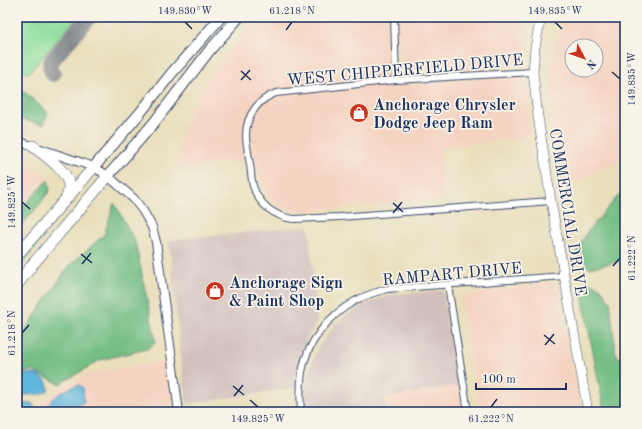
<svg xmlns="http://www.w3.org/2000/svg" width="642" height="429" viewBox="0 0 642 429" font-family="'Old Standard TT',serif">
<rect width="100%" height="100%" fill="#f7f3e8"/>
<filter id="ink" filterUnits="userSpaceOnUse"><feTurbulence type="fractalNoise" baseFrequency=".025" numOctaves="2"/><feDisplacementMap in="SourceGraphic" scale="8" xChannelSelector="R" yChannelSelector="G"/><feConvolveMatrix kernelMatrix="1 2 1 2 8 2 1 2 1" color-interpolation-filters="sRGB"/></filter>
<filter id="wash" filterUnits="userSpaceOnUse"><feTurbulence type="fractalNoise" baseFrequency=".012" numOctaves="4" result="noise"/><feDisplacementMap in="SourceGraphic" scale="16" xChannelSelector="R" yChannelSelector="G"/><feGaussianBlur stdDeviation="0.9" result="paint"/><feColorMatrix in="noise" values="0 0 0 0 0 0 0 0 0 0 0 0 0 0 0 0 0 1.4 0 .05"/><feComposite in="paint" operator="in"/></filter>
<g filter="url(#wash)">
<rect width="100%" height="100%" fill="#e9dfbb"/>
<path fill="#f5d3c1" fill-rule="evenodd" d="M257,17H386L389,86L497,77H515L520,78L526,83L528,93L530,108V137L440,147L444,199L299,212L290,211L281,208L267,197L255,159L176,168L178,154L186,117L212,71Z
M398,17H528L525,36L526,61L517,65L407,75L401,70Z
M563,17H624L625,18V159L574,183L562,160L554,133L552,66ZM572,46H596V70H572Z
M17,163L28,167L47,176L17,210Z
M553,282L557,286L569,359L579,394L582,412H479L460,297Z
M167,361L173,412H29L39,404L61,388L85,375L97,372Z
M458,385L463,412H387L384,398Z"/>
<path fill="#d1c0bc" d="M309,226L317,321L307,338L295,388L187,404L180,350L169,240Z
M443,291L458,385L385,398L387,412H305V385L316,351L335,324L349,313L364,304L395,294Z"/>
<path fill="#90df9d" stroke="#56877e" d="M17,17H77L28,74L17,65Z
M42,236H45L17,270V265Z"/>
<path fill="#74be84" stroke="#487671" d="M17,85L48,113L43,125L17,118Z
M48,180L50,190L39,205L17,230V213Z
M625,188V260L589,268L576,254L587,232Z
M114,203L135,241L156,342L147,349L100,360L60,384L31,370L17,378V342L69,266L104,235Z
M591,283L601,288L610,302L616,355L625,362V412H615L603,405L581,289Z"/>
<path fill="#5eb6db" stroke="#3c729c" d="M32,373C42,376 49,379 48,391C39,396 27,395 17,394V380L22,376Z
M80,385L83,388L84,402L80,404L47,409L45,408C53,397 67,387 80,385Z
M32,403L35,408V410L33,412H17V407C22,404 27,403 32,403Z"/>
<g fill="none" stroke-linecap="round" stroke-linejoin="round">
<path stroke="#82878c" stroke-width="16" d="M53,74C50,69 49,65 52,60L89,17"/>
</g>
</g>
<g filter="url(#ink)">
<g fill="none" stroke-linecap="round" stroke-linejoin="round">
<g stroke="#3a496c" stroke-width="8">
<path id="minor" d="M394,17L396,80
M533,72L396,80L276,93C259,99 246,115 246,135C246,143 248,151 249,159C251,168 251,178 253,186C259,205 275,217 294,219L339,217L551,201
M448,285L468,412
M301,412C300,399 300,385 302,372C307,342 329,315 355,301C365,295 376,292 387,289L564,276"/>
</g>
<g stroke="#3a496c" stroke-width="10">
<path id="tertiary" d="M17,141L94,167L108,176L134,199L143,211L152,227L156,242L179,412"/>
</g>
<g stroke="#3a496c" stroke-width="10">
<path id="secondary" d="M541,17L535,47L533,72L538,117L551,201L588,412"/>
</g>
<g stroke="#3a496c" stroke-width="12">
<path id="trunk" d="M94,167L140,113L171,74L221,17
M108,176L153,124L209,51L239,17"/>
</g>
<g stroke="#3a496c" stroke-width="12">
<path id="motorway" d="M33,146C44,155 69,171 69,187C69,191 68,195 66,199
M17,255L94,167
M17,285L32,265L108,176"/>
</g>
<use href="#minor" stroke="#fff" stroke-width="6"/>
<use href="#tertiary" stroke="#fff" stroke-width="8"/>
<use href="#secondary" stroke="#fff" stroke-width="9"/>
<use href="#trunk" stroke="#fff" stroke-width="10"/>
<use href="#motorway" stroke="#fff" stroke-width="11"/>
</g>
</g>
<path fill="none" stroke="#1b2f5e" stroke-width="1.5" d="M185,22L192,29M555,22L562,29M286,30L292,22M241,71L251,80M612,72L620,79M241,80L250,70M22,202L30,209M393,203L403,212M393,213L402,202M81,254L92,263M82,264L91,253M613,266L620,258M22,333L29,325M544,335L555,344M545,345L554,334M233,386L244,395M234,396L243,385M250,400L258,407M491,407L497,399"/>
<defs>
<g id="shop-disc" transform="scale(1)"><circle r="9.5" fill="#c8321e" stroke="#f7f3e8"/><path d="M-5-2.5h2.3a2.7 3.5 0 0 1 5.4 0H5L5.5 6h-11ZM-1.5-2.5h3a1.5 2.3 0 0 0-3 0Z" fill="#fff"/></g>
</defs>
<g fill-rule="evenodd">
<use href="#shop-disc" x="359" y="113"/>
<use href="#shop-disc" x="215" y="291"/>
</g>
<g text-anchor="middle" stroke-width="3.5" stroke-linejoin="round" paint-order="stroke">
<g font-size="16" fill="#1b2f5e" stroke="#f7f3e8">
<text transform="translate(405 69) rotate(-5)" y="6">WEST CHIPPERFIELD DRIVE</text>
<text transform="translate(569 212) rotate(81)" y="6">COMMERCIAL DRIVE</text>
<text transform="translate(452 273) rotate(-5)" y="6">RAMPART DRIVE</text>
</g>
<g font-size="16" font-weight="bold" fill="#1b2f5e" stroke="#f7f3e8" text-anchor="start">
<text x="373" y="110">Anchorage Chrysler<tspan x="373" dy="18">Dodge Jeep Ram</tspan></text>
<text x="229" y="288">Anchorage Sign<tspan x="229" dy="18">&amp; Paint Shop</tspan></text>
</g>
</g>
<rect width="642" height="429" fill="none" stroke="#f7f3e8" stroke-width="44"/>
<g transform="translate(584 58) rotate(131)"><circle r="19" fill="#f7f3e8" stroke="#9fa5b1"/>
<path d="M0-3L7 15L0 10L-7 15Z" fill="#c8321e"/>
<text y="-6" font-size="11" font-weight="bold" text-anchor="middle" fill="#1b2f5e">N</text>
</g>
<path d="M476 383v6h90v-6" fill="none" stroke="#1b2f5e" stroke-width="2"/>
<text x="482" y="383" font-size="12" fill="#1b2f5e" stroke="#f7f3e8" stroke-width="3" paint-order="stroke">100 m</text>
<rect x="22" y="22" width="598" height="385" fill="none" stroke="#1b2f5e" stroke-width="1.5"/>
<g font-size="10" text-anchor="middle" fill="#1b2f5e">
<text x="185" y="14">149.830°W</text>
<text x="292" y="14">61.218°N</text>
<text x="555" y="14">149.835°W</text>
<text transform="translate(631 79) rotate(-90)" y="4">149.835°W</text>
<text transform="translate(11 202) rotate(-90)" y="4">149.825°W</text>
<text transform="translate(631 258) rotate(-90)" y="4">61.222°N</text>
<text transform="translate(11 333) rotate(-90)" y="4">61.218°N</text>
<text x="258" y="422">149.825°W</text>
<text x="491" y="422">61.222°N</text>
</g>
</svg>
